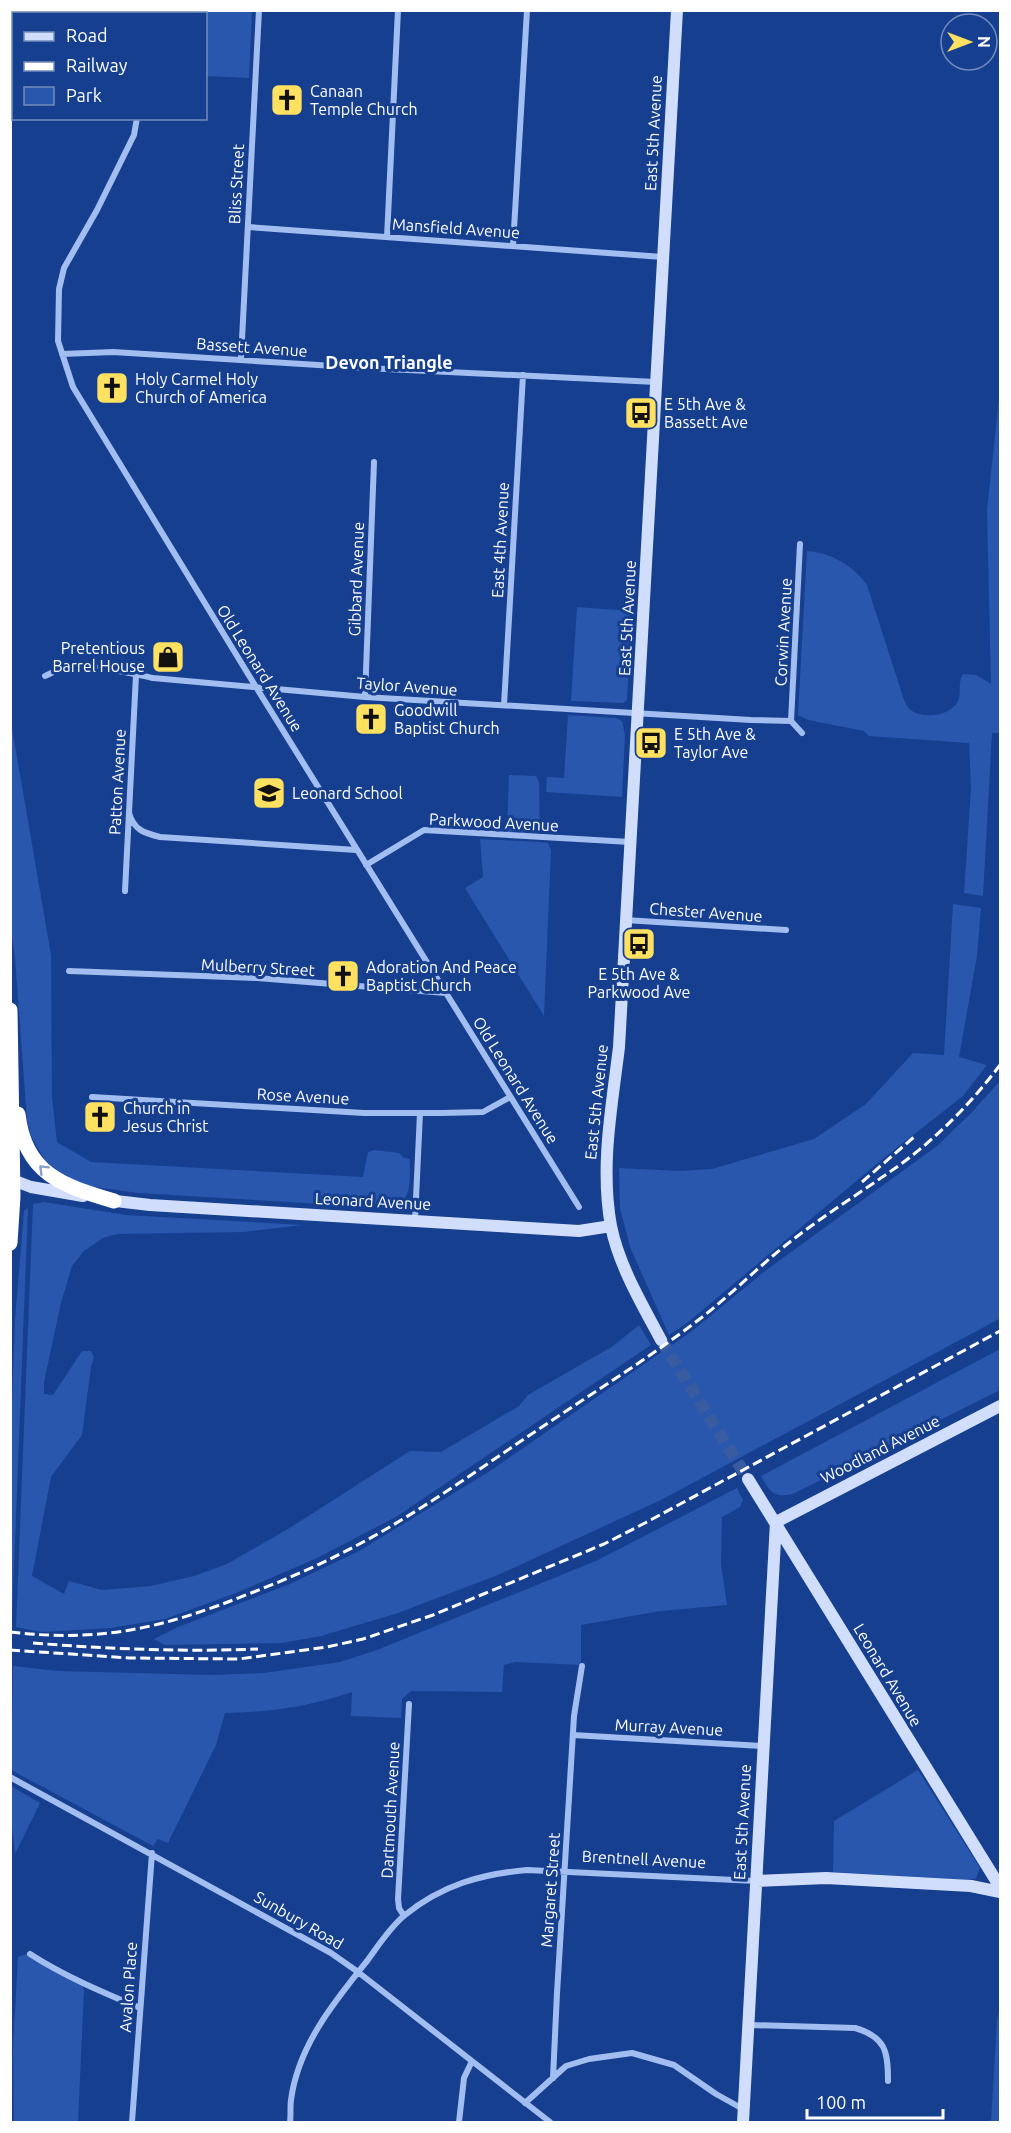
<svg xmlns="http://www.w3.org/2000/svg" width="1011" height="2133" viewBox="0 0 1011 2133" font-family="Ubuntu,sans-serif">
<rect width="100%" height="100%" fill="#163f8f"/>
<path fill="#2857ad" d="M158,11H252L249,78L206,76V14L158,13Z
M1000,389V733H992L983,896L964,893L971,788L969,743L869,736L864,731L808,720L798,715L807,551C831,553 853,565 867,585L904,700C906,704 908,709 912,711C925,719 951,716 958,701C962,691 957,684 963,674L976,675L991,684L987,510Z
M577,607L632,611L627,700L623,703L571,701Z
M568,715L616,718L622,721L625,735L622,797L546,792L547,777L564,778Z
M10,716L51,955L52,1097L57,1142L91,1162L363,1177L368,1152L375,1150L399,1153L404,1158L410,1159C409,1180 414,1201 390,1208L138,1193L87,1186L68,1181L46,1162L31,1136L27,1120L15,958L11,930Z
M509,775L536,776L539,782L540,834L507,832Z
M480,839L540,842L548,843L551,850L544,1016L465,888L483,877Z
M953,904L981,908L977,956L959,1057L987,1065L963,1096L885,1157L687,1323L669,1335L630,1247L620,1208L619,1168L679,1171L712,1169L814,1139L866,1104L913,1053L944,1055Z
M1000,1081V1318L999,1319L661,1500L498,1575L398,1613L321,1636L282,1643L165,1645L154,1639L178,1627L290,1584L359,1551L490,1471L692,1331L769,1268L937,1146L971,1113Z
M44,1202L126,1215L303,1225L243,1232L118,1234L103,1238L84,1251L72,1266L61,1303L44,1382V1394L53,1395L82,1351H91L94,1357L91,1367L82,1435L51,1477L32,1576L64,1594L69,1581L102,1590L151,1586L194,1576L227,1564L288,1529L410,1451L441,1452L519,1406L528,1395L613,1346L639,1325L651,1345L396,1517L315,1559L236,1593L165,1619L111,1628L42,1632L16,1627L33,1204Z
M28,1208L11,1644V1427L15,1319L24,1211Z
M1000,1349V1390L793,1494C773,1498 770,1492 761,1476Z
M737,1488L743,1500L740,1507L722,1517L721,1564L727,1605L661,1611L581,1625V1665L515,1662L504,1665L502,1692L411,1691L402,1699L401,1718L351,1716L352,1692C307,1707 272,1712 225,1713L216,1745L168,1843L158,1839L153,1846L11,1770L13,1666L58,1671L214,1675L264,1673L340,1662L377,1650L598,1560Z
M918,1770L980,1868L976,1878L968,1880L833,1872L834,1821Z
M11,1786L40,1803L15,1854L11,1818Z
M26,1954L82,1983L84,1991L78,2122H14L13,2047L18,1957Z
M1000,2007V2122H991L997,2020Z"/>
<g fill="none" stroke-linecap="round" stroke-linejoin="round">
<path stroke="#395ca0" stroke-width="12" stroke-dasharray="12 6" stroke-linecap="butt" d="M661,1340L748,1479"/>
<path stroke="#a2bdf0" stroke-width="6" d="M146,14V10
M137,118L134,135L97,210L64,268L59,289L58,341L73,387L256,687L579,1207
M248,227L663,257
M387,237L398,10
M513,246L527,10
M62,354L113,352L366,368L656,382
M241,359L259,10
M45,676C50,674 56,670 62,669C92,663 124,672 153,678L365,697L751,720L791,721L802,733
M365,697L374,462
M504,705L523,375
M791,721L800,544
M129,813C134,830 144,833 160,837L356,850
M366,865L424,830L630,842
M125,891L136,675
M625,920L786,930
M69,971L257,978L446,993
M92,1097L364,1113H442L483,1112L510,1097
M415,1220L420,1113
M573,1735L762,1746
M10,1777L331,1953L358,1972L550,2122
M404,1916L399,1908L398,1899L409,1704
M30,1954C64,1976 102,1992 140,2008
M749,2025L855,2028C886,2037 888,2052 888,2081
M553,2078L557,1993L574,1716L582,1666
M525,2103L566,2066L589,2059L632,2053L674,2065L716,2094L743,2109
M132,2122L152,1853
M290,2122C291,2115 290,2107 291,2100C298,2046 334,2002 367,1961C378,1946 390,1927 405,1915C442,1885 481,1874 527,1870L756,1881
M459,2122L464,2078L472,2061"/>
<path stroke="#d0defb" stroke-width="12" d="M10,1179L31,1187L83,1196
M107,1200L150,1205L579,1231L611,1226
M661,1340C642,1304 619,1266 611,1226C600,1166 612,1106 619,1047L677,10
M748,1479L1000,1887
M776,1522L1000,1406
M756,1881L826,1878L971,1886L1000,1892
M743,2122L776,1522"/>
<path stroke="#fff" stroke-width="15" d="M10,1010L13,1196L10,1243
M18,1114C25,1175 64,1186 114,1201"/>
<path stroke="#fff" stroke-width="3" stroke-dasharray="10 4.5" stroke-linecap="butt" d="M862,1182L914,1137
M10,1632C103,1643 166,1627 251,1593C282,1581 313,1568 342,1553C410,1519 473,1473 536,1431C591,1394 648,1359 701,1318C733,1293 762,1263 795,1238C829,1212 866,1189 901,1164C939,1136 972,1102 1000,1065
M33,1643C107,1649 183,1652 258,1649
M10,1650L130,1658L239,1659L327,1647L363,1639L433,1615L604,1544L645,1523L1000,1331"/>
</g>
<defs><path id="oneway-chevron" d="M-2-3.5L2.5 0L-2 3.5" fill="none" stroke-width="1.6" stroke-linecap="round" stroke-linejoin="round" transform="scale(1.5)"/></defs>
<use stroke="#8a9fc7" href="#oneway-chevron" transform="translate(43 1169) rotate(-135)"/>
<defs>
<g id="church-square" transform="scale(1.725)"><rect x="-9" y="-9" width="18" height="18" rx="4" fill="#ffe161" stroke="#163f8f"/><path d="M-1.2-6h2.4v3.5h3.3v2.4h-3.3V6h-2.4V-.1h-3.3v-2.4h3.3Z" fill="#111"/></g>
<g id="bus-square" transform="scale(1.725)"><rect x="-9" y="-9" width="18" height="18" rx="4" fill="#ffe161" stroke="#163f8f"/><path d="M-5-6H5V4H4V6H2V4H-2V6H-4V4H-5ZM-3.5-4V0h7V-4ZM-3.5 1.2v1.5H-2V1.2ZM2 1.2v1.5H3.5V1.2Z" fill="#111"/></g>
<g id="shop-square" transform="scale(1.725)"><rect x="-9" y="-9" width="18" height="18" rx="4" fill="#ffe161" stroke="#163f8f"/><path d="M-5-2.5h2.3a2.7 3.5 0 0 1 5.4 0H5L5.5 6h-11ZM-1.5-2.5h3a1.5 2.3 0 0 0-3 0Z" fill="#111"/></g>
<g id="school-square" transform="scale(1.725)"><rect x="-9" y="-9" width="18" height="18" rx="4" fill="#ffe161" stroke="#163f8f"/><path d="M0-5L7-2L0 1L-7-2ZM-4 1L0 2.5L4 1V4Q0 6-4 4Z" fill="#111"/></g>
</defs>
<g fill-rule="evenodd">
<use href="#church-square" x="287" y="100"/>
<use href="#church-square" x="112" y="388"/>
<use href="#bus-square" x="641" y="413"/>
<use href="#shop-square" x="168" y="657"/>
<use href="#church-square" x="371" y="719"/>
<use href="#bus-square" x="651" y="743"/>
<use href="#school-square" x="269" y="793"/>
<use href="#bus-square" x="639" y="944"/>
<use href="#church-square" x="343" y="976"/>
<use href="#church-square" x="100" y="1117"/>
</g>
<g text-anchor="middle" stroke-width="6" stroke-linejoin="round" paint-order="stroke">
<g font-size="16" fill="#fff" stroke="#163f8f" text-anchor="start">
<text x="310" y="97">Canaan<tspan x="310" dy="18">Temple Church</tspan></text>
<text x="135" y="385">Holy Carmel Holy<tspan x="135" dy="18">Church of America</tspan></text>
<text x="664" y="410">E 5th Ave &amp;<tspan x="664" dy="18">Bassett Ave</tspan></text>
<text x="145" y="654" text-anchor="end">Pretentious<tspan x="145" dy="18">Barrel House</tspan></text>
<text x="394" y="716">Goodwill<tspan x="394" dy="18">Baptist Church</tspan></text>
<text x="674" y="740">E 5th Ave &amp;<tspan x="674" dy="18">Taylor Ave</tspan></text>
<text x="292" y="799">Leonard School</text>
<text x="366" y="973">Adoration And Peace<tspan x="366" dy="18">Baptist Church</tspan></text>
<text x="639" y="980" text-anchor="middle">E 5th Ave &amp;<tspan x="639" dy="18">Parkwood Ave</tspan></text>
<text x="123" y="1114">Church in<tspan x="123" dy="18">Jesus Christ</tspan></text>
</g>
<g font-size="16" fill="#fff" stroke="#163f8f">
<text transform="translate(653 133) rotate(-87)" y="6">East 5th Avenue</text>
<text transform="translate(236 184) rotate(-87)" y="6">Bliss Street</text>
<text transform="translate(456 228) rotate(4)" y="6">Mansfield Avenue</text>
<text transform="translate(252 347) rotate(4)" y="6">Bassett Avenue</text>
<text transform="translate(500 540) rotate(-87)" y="6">East 4th Avenue</text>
<text transform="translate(356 579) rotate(-88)" y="6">Gibbard Avenue</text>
<text transform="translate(627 618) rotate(-87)" y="6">East 5th Avenue</text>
<text transform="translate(783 632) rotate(-87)" y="6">Corwin Avenue</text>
<text transform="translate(260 668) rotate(58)" y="6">Old Leonard Avenue</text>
<text transform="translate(407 686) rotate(4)" y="6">Taylor Avenue</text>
<text transform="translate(117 782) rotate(-87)" y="6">Patton Avenue</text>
<text transform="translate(494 822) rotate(3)" y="6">Parkwood Avenue</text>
<text transform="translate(706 912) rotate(4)" y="6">Chester Avenue</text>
<text transform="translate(258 967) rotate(3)" y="6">Mulberry Street</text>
<text transform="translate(516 1080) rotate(58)" y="6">Old Leonard Avenue</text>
<text transform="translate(303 1096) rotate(3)" y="6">Rose Avenue</text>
<text transform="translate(596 1102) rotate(-84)" y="6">East 5th Avenue</text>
<text transform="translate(373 1201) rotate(3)" y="6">Leonard Avenue</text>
<text transform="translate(880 1449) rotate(-27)" y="6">Woodland Avenue</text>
<text transform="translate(888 1675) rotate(59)" y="6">Leonard Avenue</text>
<text transform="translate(669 1727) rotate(3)" y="6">Murray Avenue</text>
<text transform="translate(390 1810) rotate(-87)" y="6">Dartmouth Avenue</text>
<text transform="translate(742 1822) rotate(-87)" y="6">East 5th Avenue</text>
<text transform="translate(644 1859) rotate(3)" y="6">Brentnell Avenue</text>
<text transform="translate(550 1890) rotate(-86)" y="6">Margaret Street</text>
<text transform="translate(299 1920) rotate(30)" y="6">Sunbury Road</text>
<text transform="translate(128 1987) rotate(-86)" y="6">Avalon Place</text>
</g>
<g font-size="18" font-weight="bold" fill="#fff" stroke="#163f8f">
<text x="389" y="369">Devon Triangle</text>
</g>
</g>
<rect width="1011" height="2133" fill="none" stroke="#ffffff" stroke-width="24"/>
<rect x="12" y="12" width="195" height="108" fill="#163f8f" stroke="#738cbc" stroke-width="1.5"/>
<rect x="24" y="32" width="30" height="9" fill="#d0defb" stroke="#738cbc" stroke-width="1.5"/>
<text x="66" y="42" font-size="18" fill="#ffffff">Road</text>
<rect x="24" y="62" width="30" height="9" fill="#ffffff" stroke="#738cbc" stroke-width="1.5"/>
<text x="66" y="72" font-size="18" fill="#ffffff">Railway</text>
<rect x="24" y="87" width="30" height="18" fill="#2857ad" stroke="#738cbc" stroke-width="1.5"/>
<text x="66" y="102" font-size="18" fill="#ffffff">Park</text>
<g transform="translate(969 42) rotate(90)"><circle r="28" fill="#163f8f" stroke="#738cbc" stroke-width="1.5"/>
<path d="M0-4.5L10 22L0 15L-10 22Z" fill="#ffe161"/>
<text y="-9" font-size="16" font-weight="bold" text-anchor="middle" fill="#ffffff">N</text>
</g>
<path d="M807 2109v9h136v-9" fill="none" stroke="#ffffff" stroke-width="3"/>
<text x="816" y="2109" font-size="18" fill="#ffffff" stroke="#163f8f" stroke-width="4.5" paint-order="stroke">100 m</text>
</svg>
